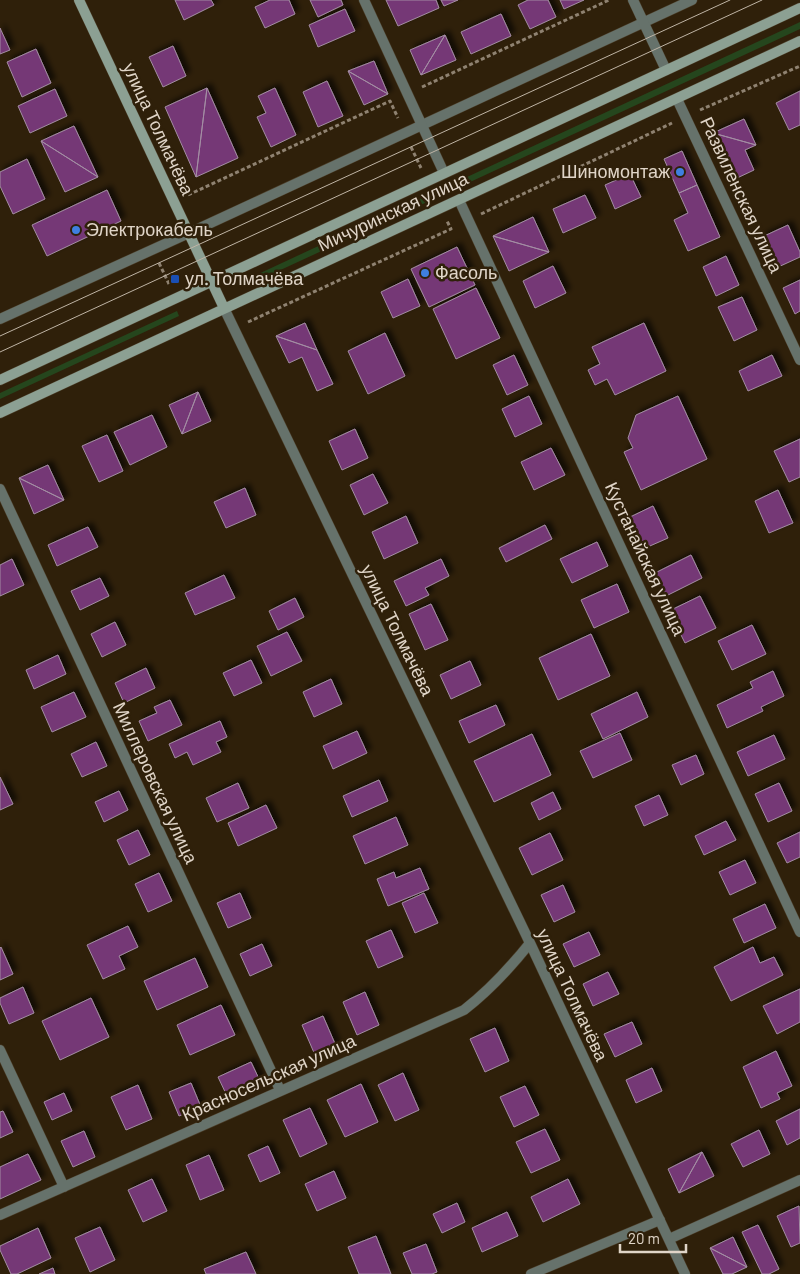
<svg xmlns="http://www.w3.org/2000/svg" width="800" height="1274" viewBox="0 0 800 1274" font-family="Barlow,sans-serif">
<defs>
<filter id="shadow"><feDropShadow dx="4.5" dy="-4.5" stdDeviation="2.5" flood-color="#0009"/></filter>
</defs>
<rect width="100%" height="100%" fill="#2f200a"/>
<path fill="#25461d" d="M800,22V29L244,287L241,282Z
M177,311L179,316L0,399V393Z"/>
<path fill="#743776" stroke="#a38da3" filter="url(#shadow)" d="M175,0H211L214,5L184,20Z
M270,0H289L295,14L265,28L255,7Z
M310,0H341L343,5L318,17Z
M386,0H436L439,8L398,26Z
M441,0H458L444,6Z
M528,0H548L556,17L530,29L518,5Z
M560,0H584L564,9Z
M345,9L355,31L318,47L309,25Z
M501,14L511,36L471,54L461,32Z
M0,28L10,50L0,54Z
M445,35L456,60L421,75Z
M445,35L421,75L410,50Z
M173,46L186,76L163,87L149,57Z
M36,49L51,83L22,97L7,62Z
M374,61L388,94L348,71Z
M348,71L388,94L364,105Z
M327,81L343,116L318,127L303,92Z
M207,88L238,158L196,177Z
M207,88L196,177L165,107Z
M275,88L296,135L271,147L257,117L266,113L258,96Z
M55,89L67,116L30,133L18,106Z
M800,91V125L789,130L776,103Z
M744,119L756,145L713,133Z
M74,126L98,177L41,141Z
M713,133L756,145L745,150L754,170L735,179Z
M41,141L98,177L65,192Z
M682,151L697,185L679,193L664,159Z
M27,159L45,199L13,214L0,186V172Z
M630,174L641,197L615,209L605,185Z
M697,185L720,237L688,251L674,220L688,213L679,193Z
M107,190L121,221L47,256L32,225Z
M585,195L596,218L563,233L553,209Z
M533,217L549,252L493,236Z
M788,225L800,252V257L776,268L762,237Z
M493,236L549,252L509,271Z
M457,247L475,285L429,307L411,269Z
M726,256L739,285L716,296L703,267Z
M553,266L566,293L535,308L523,281Z
M408,279L420,306L393,318L381,292Z
M800,280V311L795,314L783,288Z
M476,288L500,338L456,359L433,309Z
M742,297L757,330L734,341L718,307Z
M305,323L317,350L276,336Z
M644,323L666,371L615,395L607,379L595,385L588,370L600,364L592,347Z
M385,333L405,376L368,394L348,351Z
M276,336L317,350L333,384L317,391L302,357L289,363Z
M514,355L528,385L507,395L493,365Z
M772,355L782,376L748,391L739,371Z
M198,392L182,434L169,405Z
M198,392L211,421L182,434Z
M529,396L542,424L515,437L502,409Z
M678,396L707,459L641,490L624,452L633,448L628,438L636,415Z
M152,415L167,447L130,465L114,432Z
M355,429L368,458L342,470L329,441Z
M107,435L123,471L99,482L82,446Z
M800,439V477L789,482L774,451Z
M551,448L565,475L534,490L521,462Z
M48,465L64,500L19,478Z
M373,474L388,503L364,515L350,485Z
M19,478L64,500L34,514Z
M245,488L256,515L226,528L214,502Z
M778,490L793,523L769,533L755,501Z
M653,506L668,538L643,549L628,518Z
M406,516L418,543L384,559L372,532Z
M545,525L552,539L506,562L499,548Z
M88,527L98,547L57,566L48,545Z
M597,542L608,566L572,583L560,559Z
M691,555L702,578L666,596L655,573Z
M12,559L24,585L0,596V565Z
M441,559L449,576L425,588L429,595L406,606L394,581Z
M224,575L235,598L195,615L185,593Z
M100,578L109,596L80,610L71,591Z
M617,584L629,612L594,628L581,600Z
M700,596L716,628L685,643L669,611Z
M295,598L304,617L278,630L269,611Z
M431,604L448,640L425,650L409,614Z
M115,622L126,645L102,657L91,634Z
M752,625L766,654L732,670L718,641Z
M287,632L302,661L271,676L257,646Z
M591,634L610,676L558,700L539,658Z
M58,655L66,674L34,689L26,670Z
M251,660L262,683L234,696L223,673Z
M470,661L481,685L451,699L440,675Z
M146,668L155,688L124,703L115,683Z
M773,671L784,696L761,707L763,711L727,728L717,705L753,688L750,682Z
M331,679L342,704L314,717L303,692Z
M74,692L86,717L52,732L41,707Z
M637,692L648,717L603,739L591,714Z
M170,700L182,725L148,741L139,721L157,713L154,707Z
M496,705L505,725L469,743L459,721Z
M220,721L227,737L216,742L221,752L193,765L187,752L175,758L169,744Z
M357,731L367,753L333,769L323,746Z
M620,733L632,760L593,778L580,751Z
M532,734L551,775L494,802L474,761Z
M774,735L785,759L748,776L737,752Z
M96,742L107,766L82,777L71,754Z
M696,755L704,774L681,785L672,765Z
M0,777L13,804L0,810Z
M379,780L388,801L352,817L343,796Z
M238,783L249,808L217,822L206,798Z
M779,783L792,811L768,822L755,794Z
M119,791L128,810L104,822L95,802Z
M553,792L561,809L539,820L531,803Z
M659,795L668,815L644,826L635,806Z
M266,805L277,828L238,846L228,823Z
M396,817L408,845L365,864L353,836Z
M726,821L736,840L704,855L695,836Z
M138,830L150,855L129,865L117,840Z
M800,832V857L787,863L777,843Z
M550,833L563,860L532,875L519,848Z
M745,860L756,883L730,895L719,872Z
M420,868L429,889L388,906L377,879L394,872L396,878Z
M159,873L172,901L148,912L135,884Z
M563,885L575,912L554,922L541,895Z
M240,893L251,918L228,928L217,903Z
M424,893L438,923L415,933L402,903Z
M765,904L776,928L744,943L733,919Z
M128,926L138,947L119,956L125,969L103,979L87,945Z
M391,930L403,957L378,968L366,941Z
M589,932L600,955L574,967L563,944Z
M262,944L272,966L250,976L240,954Z
M1,947L13,974L0,980V948Z
M753,947L760,963L774,957L783,975L731,1001L714,967Z
M195,958L208,987L157,1010L144,981Z
M608,972L619,994L593,1006L583,984Z
M23,987L34,1013L9,1024L0,1003V998Z
M800,989V1022L777,1034L763,1006Z
M365,992L379,1025L357,1035L343,1002Z
M91,998L109,1037L60,1060L42,1021Z
M221,1005L235,1035L190,1055L177,1025Z
M323,1016L336,1046L315,1055L302,1025Z
M632,1022L642,1044L615,1057L604,1034Z
M495,1028L509,1061L485,1072L470,1039Z
M776,1051L792,1086L777,1093L780,1099L761,1108L743,1067Z
M251,1062L261,1083L228,1098L218,1077Z
M652,1068L662,1091L636,1103L626,1080Z
M403,1073L419,1110L395,1121L378,1085Z
M191,1083L201,1107L179,1116L169,1092Z
M361,1084L378,1122L345,1137L327,1100Z
M138,1085L152,1119L126,1130L111,1097Z
M525,1086L539,1115L514,1127L500,1097Z
M64,1093L72,1111L52,1120L44,1102Z
M310,1108L327,1144L300,1157L283,1120Z
M800,1109V1138L787,1145L776,1121Z
M3,1111L13,1132L0,1138V1112Z
M545,1129L560,1160L531,1173L516,1142Z
M759,1130L770,1154L743,1167L731,1144Z
M84,1131L95,1157L73,1167L61,1141Z
M268,1146L280,1173L260,1182L248,1155Z
M702,1152L714,1176L679,1193Z
M702,1152L679,1193L668,1169Z
M28,1154L41,1180L0,1199V1167Z
M209,1155L224,1190L200,1200L186,1165Z
M334,1171L346,1198L317,1211L305,1184Z
M152,1179L167,1211L143,1222L128,1190Z
M568,1179L580,1204L543,1222L531,1197Z
M457,1203L465,1222L442,1233L433,1214Z
M799,1206L800,1243L791,1247L777,1216Z
M507,1212L518,1236L482,1252L472,1228Z
M758,1225L779,1269L769,1274H762L742,1232Z
M100,1227L115,1260L90,1272L75,1238Z
M38,1228L51,1258L17,1274H11L0,1250V1246Z
M376,1236L391,1274H359L348,1247Z
M733,1237L747,1267L710,1248Z
M426,1244L437,1272L432,1274H412L403,1253Z
M710,1248L747,1267L732,1274H723Z
M246,1252L256,1274H206L204,1269Z
M53,1268L55,1274H39Z"/>
<g fill="none" stroke-linecap="round" stroke-linejoin="round">
<g stroke="#4b3d28" stroke-width="11">
<path id="lane" d="M0,319L189,233L692,0"/>
</g>
<g stroke="#4b3d28" stroke-width="11">
<path id="street" d="M364,0L444,173
M633,0L666,70
M677,99L800,360
M459,200L800,932
M224,308L530,943L685,1274
M0,489L280,1090
M0,1050L64,1187
M0,1215L464,1010C490,990 510,968 530,943
M669,1239L800,1180
M531,1274L660,1220"/>
</g>
<g stroke="#4b3d28" stroke-width="11">
<path id="secondary" d="M79,0L224,308
M0,380L800,8
M0,413L800,41"/>
</g>
<path stroke="#8f8271" stroke-width="3" stroke-dasharray="4 2.5" stroke-linecap="butt" d="M422,87L609,0
M700,110L800,66
M411,147L421,168
M188,195L390,101L398,118
M481,214L672,123
M159,263L169,284
M248,322L451,229L447,221"/>
<use href="#lane" stroke="#66726b" stroke-width="10"/>
<use href="#street" stroke="#66726b" stroke-width="10"/>
<use href="#secondary" stroke="#8ca093" stroke-width="10"/>
<path stroke="#bfb4a5" stroke-width="1" d="M0,336L730,0
M0,352L762,0"/>
</g>
<g fill="#3f7fe0" stroke="#2f200a" stroke-width="2">
<circle cx="680" cy="172" r="5"/>
<circle cx="76" cy="230" r="5"/>
<circle cx="425" cy="273" r="5"/>
</g>
<rect fill="#1a4fb4" stroke="#2f200a" stroke-width="2" x="170" y="274" width="10" height="10" rx="2.5"/>
<g text-anchor="middle" stroke-width="5" stroke-linejoin="round" paint-order="stroke">
<g font-size="18" fill="#e0d5c8" stroke="#2f200a">
<text transform="translate(158 129) rotate(65)" y="6">улица Толмачёва</text>
<text transform="translate(741 195) rotate(65)" y="6">Развиленская улица</text>
<text transform="translate(393 212) rotate(-25)" y="6">Мичуринская улица</text>
<text transform="translate(645 559) rotate(65)" y="6">Кустанайская улица</text>
<text transform="translate(397 630) rotate(64)" y="6">улица Толмачёва</text>
<text transform="translate(155 783) rotate(65)" y="6">Миллеровская улица</text>
<text transform="translate(572 995) rotate(65)" y="6">улица Толмачёва</text>
<text transform="translate(269 1078) rotate(-24)" y="6">Красносельская улица</text>
</g>
<g font-size="18" fill="#e0d5c8" stroke="#2f200a" text-anchor="start">
<text x="670" y="178" text-anchor="end">Шиномонтаж</text>
<text x="86" y="236">Электрокабель</text>
<text x="435" y="279">Фасоль</text>
<text x="185" y="285">ул. Толмачёва</text>
</g>
</g>
<path d="M620 1244v8h66v-8" fill="none" stroke="#e0d5c8" stroke-width="2.5"/>
<text x="628" y="1244" font-size="15" fill="#e0d5c8" stroke="#2f200a" stroke-width="4" paint-order="stroke">20 m</text>
</svg>
